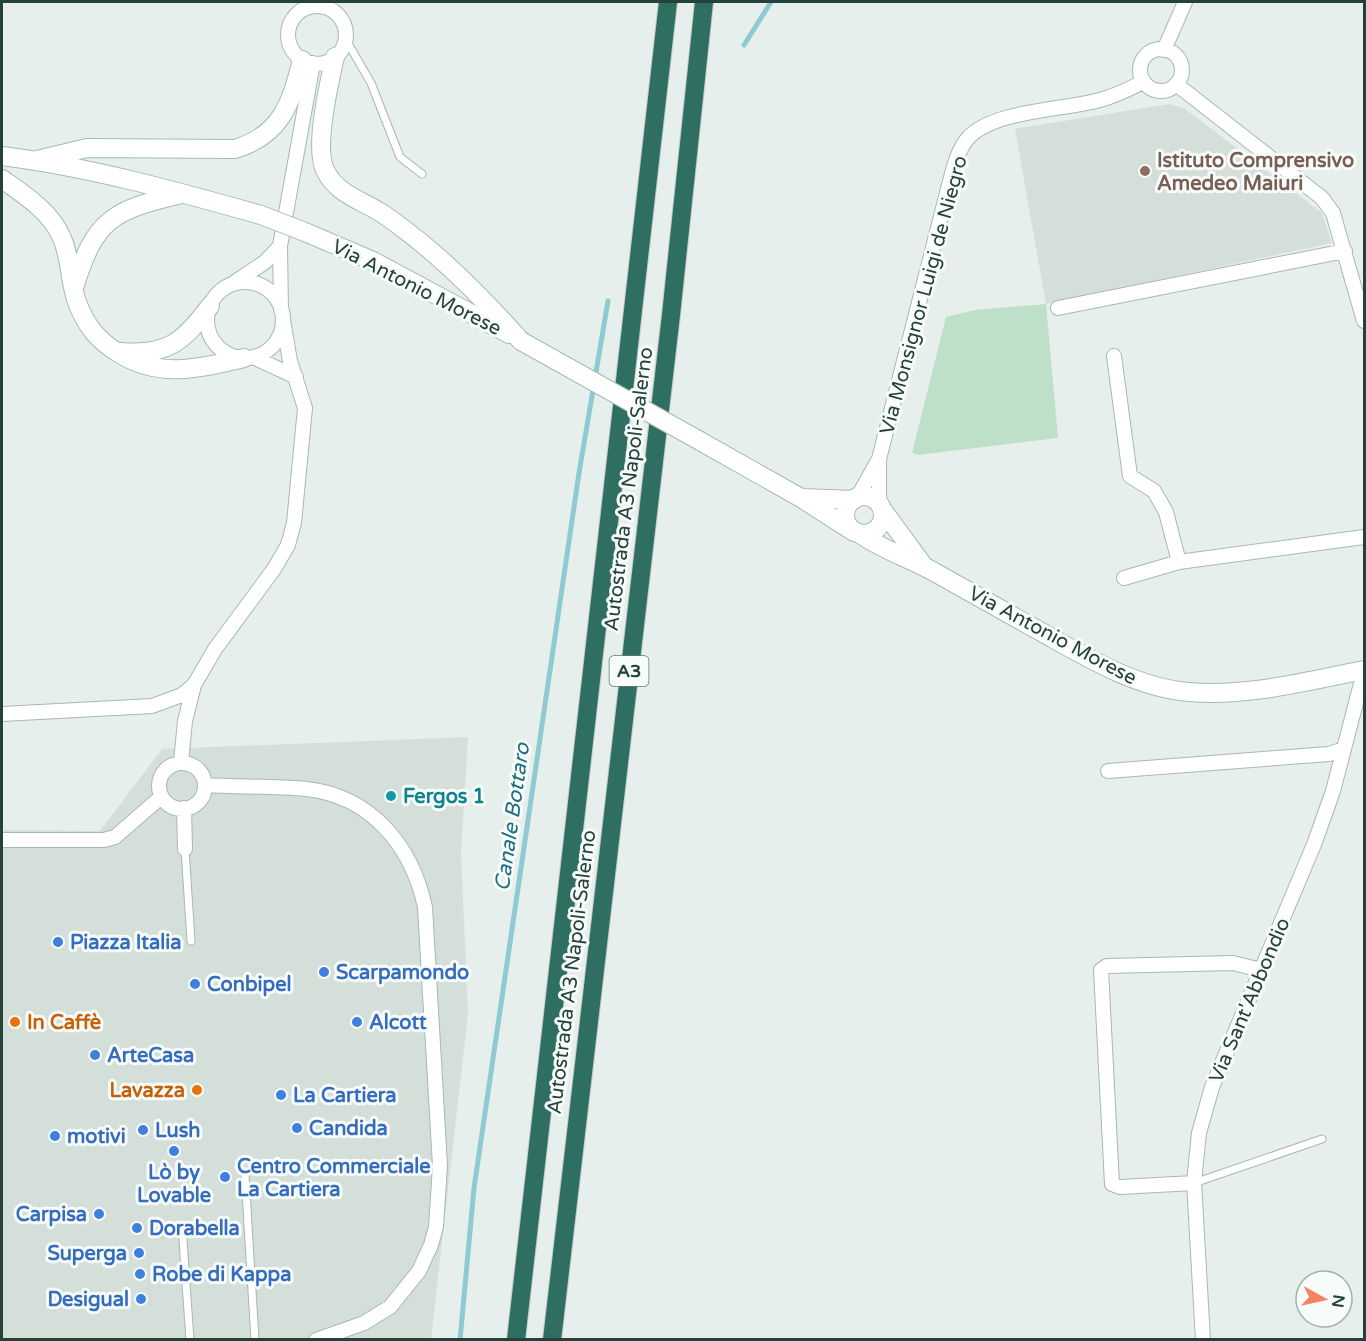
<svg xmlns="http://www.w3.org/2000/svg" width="1366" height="1341" viewBox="0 0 1366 1341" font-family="'Varela Round',sans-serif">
<rect width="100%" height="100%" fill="#e6efeb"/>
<path fill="#d4dfda" d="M1169,104L1184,108L1322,213L1332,243L1046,304L1015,129Z
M468,737L461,853L468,1014L431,1339L2,1340V830L100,831L162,749Z"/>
<path fill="#bfe0c8" d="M1046,304L1058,438L918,455L912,453L946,317L975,310Z"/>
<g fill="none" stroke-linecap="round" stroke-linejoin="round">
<path stroke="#8ec9d4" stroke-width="5" d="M744,45L771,2
M460,1340L474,1188L579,473L608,301"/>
<g stroke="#a8b8b2" stroke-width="9">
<path id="lane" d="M346,40L371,83L400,157L422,174
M185,849L191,941
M245,1175L255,1340
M1194,1183L1322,1139
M159,1233L172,1232L182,1226L190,1340"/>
</g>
<g stroke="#a8b8b2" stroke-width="16">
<path id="street" d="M288 35a29 29 0 1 1 58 0a29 29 0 1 1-58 0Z
M1140 70a21 21 0 1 1 42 0a21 21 0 1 1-42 0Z
M1164,50L1185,2
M1176,84L1322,198L1333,213L1364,321
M235,282L265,262L280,246
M207 320a38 38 0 1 1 76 0a38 38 0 1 1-76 0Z
M1058,308L1345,251
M281,310L280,246L313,63
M1114,356L1130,476L1154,491L1166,512L1179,562L1364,537
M253,357L296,377
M879,461V504
M857,498L879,459L949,185C953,170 957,151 968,138C994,110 1064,110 1100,100C1116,96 1129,89 1143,82
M1124,578L1179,562
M2,714L152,706L182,695L194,685L215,649L274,569L288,545L294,523L305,408L290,361L283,320
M181,762L185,721L194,685
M159 786a23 23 0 1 1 46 0a23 23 0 1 1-46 0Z
M1108,771L1329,754L1344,749
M205,785C238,787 273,786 306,789C372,796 412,847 425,907L440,1166L436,1227L431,1245L419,1271L390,1307L364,1323L316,1340
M184,808L185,849
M2,840H104L115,837L161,797
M1194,1183L1120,1187L1112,1184L1101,970L1107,966L1233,963L1261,970
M1203,1340L1194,1182L1199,1133L1212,1087L1315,842L1333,791L1364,672"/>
</g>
<g stroke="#a4bbb3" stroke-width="20">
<path id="secondary" d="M335,57C329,83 314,147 325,170C336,193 358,199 378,211C392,219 406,231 419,241C456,271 489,305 521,341
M2,156C89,167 176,191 261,215
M37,160L87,148L235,149C281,135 291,104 302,60
M2,179C23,194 50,211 61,236C71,256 69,281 77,302C86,326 98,341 120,354C161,379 200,368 244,358
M305,232L373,261L509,334
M74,288C95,219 112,210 182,194
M121,352C168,356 184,341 210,306
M700,441L801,498L854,532
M845 515a19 19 0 1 1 38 0a19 19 0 1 1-38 0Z
M803,498L854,500
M882,509L923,565
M860,534C886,552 910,558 936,573C972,593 1008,613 1043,633C1088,658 1137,688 1189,692C1248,697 1307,681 1364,670"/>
</g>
<g stroke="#c2cac8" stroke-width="20">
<path id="highway" d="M516,1340L668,2
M552,1340L671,315L704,2"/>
</g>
<use href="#lane" stroke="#fff" stroke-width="7"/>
<use href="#street" stroke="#fff" stroke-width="14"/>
<use href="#secondary" stroke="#fff" stroke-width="18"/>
<use href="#highway" stroke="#2f6f62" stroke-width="18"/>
<g stroke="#a4bbb3" stroke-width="20" stroke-linecap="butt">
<path id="secondary-bridge" d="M261,215L305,232
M521,341L700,441"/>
</g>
<use href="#secondary-bridge" stroke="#fff" stroke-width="18"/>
</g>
<circle fill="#8d6e63" stroke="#f7fbf9" stroke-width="2" cx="1145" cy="171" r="6"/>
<circle fill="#0f9aa8" stroke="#f7fbf9" stroke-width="2" cx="391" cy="796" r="6"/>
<g fill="#3f7fe0" stroke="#f7fbf9" stroke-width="2">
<circle cx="58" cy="942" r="6"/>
<circle cx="324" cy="972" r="6"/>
<circle cx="195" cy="984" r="6"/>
<circle cx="357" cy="1022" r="6"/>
<circle cx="95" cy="1055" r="6"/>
<circle cx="281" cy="1095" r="6"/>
<circle cx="297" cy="1128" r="6"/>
<circle cx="143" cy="1130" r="6"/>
<circle cx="55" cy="1136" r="6"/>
<circle cx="174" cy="1151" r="6"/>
<circle cx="225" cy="1177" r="6"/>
<circle cx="99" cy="1214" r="6"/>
<circle cx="137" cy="1228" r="6"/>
<circle cx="139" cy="1253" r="6"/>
<circle cx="140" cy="1274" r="6"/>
<circle cx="141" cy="1299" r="6"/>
</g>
<g fill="#e8710a" stroke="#f7fbf9" stroke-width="2">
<circle cx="15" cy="1022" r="6"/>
<circle cx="197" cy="1090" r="6"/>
</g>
<g text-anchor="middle" stroke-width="6" stroke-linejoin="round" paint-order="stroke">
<rect fill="#f7fbf9" stroke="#637a73" stroke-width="1.5" x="609.5" y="656" width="39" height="30" rx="4.5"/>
<g font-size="18" font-weight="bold" fill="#24423a">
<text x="629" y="677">A3</text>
</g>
<g font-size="20" font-weight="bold" fill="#785e54" stroke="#f7fbf9" text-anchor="start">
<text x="1157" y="167">Istituto Comprensivo<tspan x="1157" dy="23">Amedeo Maiuri</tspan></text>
</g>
<g font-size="20" fill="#24423a" stroke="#f7fbf9">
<text transform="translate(417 287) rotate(27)" y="7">Via Antonio Morese</text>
<text transform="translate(923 295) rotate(-75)" y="7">Via Monsignor Luigi de Niegro</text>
<text transform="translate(628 489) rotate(-83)" y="7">Autostrada A3 Napoli-Salerno</text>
<text transform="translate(1053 635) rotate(28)" y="7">Via Antonio Morese</text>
<text transform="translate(571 972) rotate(-83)" y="7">Autostrada A3 Napoli-Salerno</text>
<text transform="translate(1249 1000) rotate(-67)" y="7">Via Sant'Abbondio</text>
</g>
<g font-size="20" font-weight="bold" fill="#0d838f" stroke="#f7fbf9" text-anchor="start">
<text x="403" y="803">Fergos 1</text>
</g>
<g font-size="20" font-weight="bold" fill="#366cbe" stroke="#f7fbf9" text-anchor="start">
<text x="70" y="949">Piazza Italia</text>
<text x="336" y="979">Scarpamondo</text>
<text x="207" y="991">Conbipel</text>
<text x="369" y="1029">Alcott</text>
<text x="107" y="1062">ArteCasa</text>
<text x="293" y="1102">La Cartiera</text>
<text x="309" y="1135">Candida</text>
<text x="155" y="1137">Lush</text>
<text x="67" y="1143">motivi</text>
<text x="237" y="1173">Centro Commerciale<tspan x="237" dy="23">La Cartiera</tspan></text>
<text x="174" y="1179" text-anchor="middle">Lò by<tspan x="174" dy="23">Lovable</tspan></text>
<text x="87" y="1221" text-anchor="end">Carpisa</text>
<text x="149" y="1235">Dorabella</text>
<text x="127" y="1260" text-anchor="end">Superga</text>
<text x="152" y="1281">Robe di Kappa</text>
<text x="129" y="1306" text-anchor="end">Desigual</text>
</g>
<g font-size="20" font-weight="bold" fill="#c56008" stroke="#f7fbf9" text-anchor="start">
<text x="27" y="1029">In Caffè</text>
<text x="185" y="1097" text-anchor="end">Lavazza</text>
</g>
<g font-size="21" font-style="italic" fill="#1c6f80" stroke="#f7fbf9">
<text transform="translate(512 817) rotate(-82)" y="7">Canale Bottaro</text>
</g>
</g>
<rect width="1366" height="1341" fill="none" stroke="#24423a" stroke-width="6"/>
<g transform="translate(1324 1299) rotate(98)"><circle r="28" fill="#f7fbf9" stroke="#a3b1ad" stroke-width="1.5"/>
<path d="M0-4.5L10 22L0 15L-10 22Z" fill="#f4845f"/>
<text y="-9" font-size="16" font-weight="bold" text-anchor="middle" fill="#24423a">N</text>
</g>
</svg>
